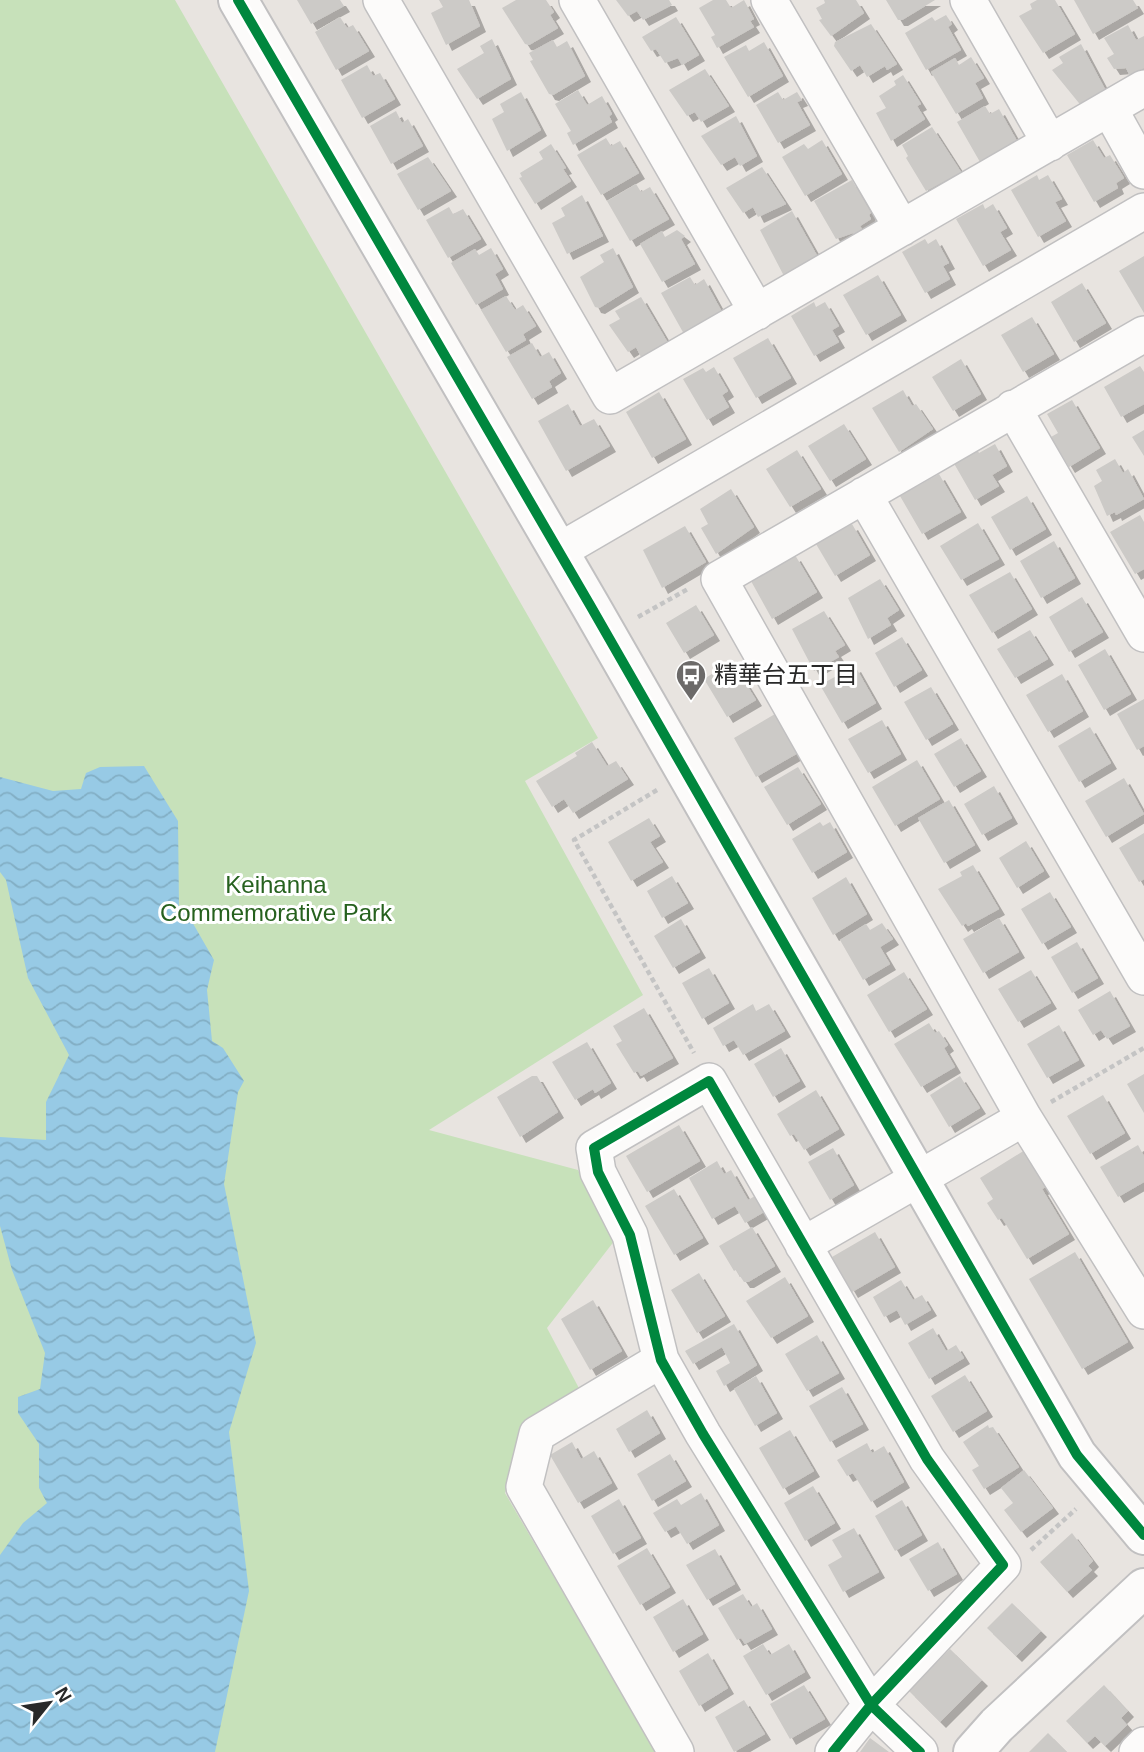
<svg xmlns="http://www.w3.org/2000/svg" width="1144" height="1752" viewBox="0 0 1144 1752" font-family="Arial,'Noto Sans JP',sans-serif">
<defs>
<pattern id="water-waves" width="16" height="10" patternUnits="userSpaceOnUse" patternTransform="scale(1.75)"><rect width="16" height="10" fill="#97cae5"/><path d="M0 5q4-4 8 0t8 0" fill="none" stroke="#82aec4"/></pattern>
<filter id="shadow"><feDropShadow dx="6" dy="6" stdDeviation="0" flood-color="#0004"/></filter>
</defs>
<rect width="100%" height="100%" fill="#e8e4e0"/>
<path fill="#c7e1ba" d="M0,0H175L598,738L525,781L643,995L429,1130L578,1170L615,1240L547,1328L581,1392L525,1432L505,1493L656,1752H0Z"/>
<path fill="url(#water-waves)" d="M144,766L178,821L179,907L191,920L214,960L207,990L212,1041L223,1048L244,1081L238,1092L224,1184L256,1343L229,1432L249,1591L215,1752H0V1555L23,1523L47,1503L39,1488V1444L18,1413V1397L40,1389L45,1353L12,1270L0,1226V1137L46,1140V1102L69,1055L28,978L6,880L0,872V777L53,791L81,789L86,773L100,767Z"/>
<path fill="#cccac7" filter="url(#shadow)" d="M297,0H340L344,6L311,24Z
M439,0H469L480,26L446,45L431,13L443,7Z
M516,0H546L554,12L550,15L558,28L529,45L525,44L502,8Z
M616,0H669L672,5L643,20L637,11L628,16Z
M713,0H726L731,8L744,0L754,19L750,21L754,27L717,48L711,37L715,35L699,8Z
M824,0H856L864,13L831,36L819,20L822,19L816,8L825,3Z
M886,0H935L902,20H898Z
M1037,0H1055L1075,34L1043,53L1019,16L1032,9L1030,4Z
M1074,0H1133L1138,8L1093,34Z
M946,15L952,24L948,27L961,50L926,70L905,33L932,17L935,21Z
M340,17L347,28L353,25L369,51L336,70L315,32Z
M676,17L699,55L682,65L678,58L665,63L656,49L651,51L642,37Z
M871,24L897,64L887,70L885,66L867,77L860,65L851,71L834,46L835,42Z
M1128,25L1136,40L1144,36V68L1130,76L1126,68L1114,69L1107,58L1114,54L1104,38Z
M492,39L511,79L477,99L457,69L484,53L480,46Z
M553,40L557,47L567,41L585,76L553,95L549,94L530,61L533,60L529,53Z
M764,42L783,76L748,97L724,57L746,45L749,51Z
M1081,44L1107,93L1083,108L1052,70L1063,63L1059,57Z
M971,57L984,78L975,83L983,98L956,114L931,72L955,58L959,65Z
M367,65L373,76L380,73L395,99L362,118L341,80Z
M705,69L729,106L701,122L695,112L687,116L669,90Z
M903,75L921,104L917,106L925,119L891,141L876,113L886,108L879,96L896,85L894,81Z
M578,90L587,105L602,96L612,114L609,116L612,122L573,145L567,133L571,131L555,104Z
M521,92L541,130L507,151L492,119L504,112L500,104Z
M778,92L783,100L797,92L802,100L797,102L810,125L778,143L756,105Z
M985,106L990,114L999,109L1017,141L980,162L957,122Z
M396,111L402,123L408,119L423,146L391,164L370,126Z
M736,116L757,156L740,166L735,157L721,165L701,136Z
M932,127L961,172L926,191L906,158L908,156L902,145Z
M606,138L611,146L620,141L639,173L601,195L577,155Z
M822,140L842,174L805,196L782,157L804,144L808,149Z
M1093,140L1104,158L1110,155L1124,178L1116,183L1118,188L1094,202L1067,155Z
M551,144L566,168L563,169L571,181L535,204L519,178L522,177L520,173L543,159L539,152Z
M428,157L451,191L418,210L397,174Z
M762,167L786,204L758,217L753,207L743,213L726,188Z
M1037,175L1039,180L1048,175L1062,199L1055,202L1066,221L1038,237L1011,190Z
M852,180L871,213L869,215L871,219L860,226L863,231L854,236L853,233L836,239L814,201Z
M636,184L641,192L650,187L669,219L630,241L607,201Z
M582,195L603,236L567,254L552,223L565,216L561,208Z
M983,204L985,209L993,204L1007,228L1000,232L1011,250L983,266L956,219Z
M449,207L453,214L463,209L481,239L448,258L426,220Z
M792,211L819,259L784,276L760,230Z
M677,230L685,236L681,239L695,264L662,282L640,244L662,231L665,237Z
M925,239L928,244L936,239L949,263L943,266L950,279L925,293L902,252Z
M491,248L503,269L495,274L503,289L476,305L451,263L475,249L479,255Z
M613,248L633,287L599,308L595,307L580,277L604,262L600,255Z
M1144,256V313L1119,271Z
M878,275L901,315L866,335L843,295Z
M690,277L695,285L704,279L722,312L684,334L661,293Z
M1082,283L1106,323L1074,342L1051,302Z
M506,296L515,310L523,305L536,326L523,334L526,340L506,352L481,310Z
M641,297L668,343L642,359L636,347L628,352L609,325L620,319L615,311Z
M814,302L816,307L825,302L839,326L832,330L839,342L814,356L791,316Z
M1032,317L1054,354L1023,372L1001,335Z
M768,338L791,378L756,398L733,358Z
M532,343L540,357L549,352L561,373L549,381L552,387L532,399L507,357Z
M961,359L981,394L953,411L932,377Z
M1140,366L1144,372V404L1121,417L1104,387Z
M714,367L728,391L722,395L729,407L707,420L683,379L703,368L706,372Z
M903,390L912,406L916,404L933,429L899,452L872,408Z
M659,392L686,439L652,458L626,412Z
M1072,400L1100,448L1069,467L1051,437L1058,433L1047,414Z
M568,404L580,426L594,419L610,446L566,471L538,421Z
M844,424L866,459L830,481L808,446Z
M1144,430V456L1132,437Z
M995,444L1007,466L992,475L999,486L975,500L952,460L976,447L979,453Z
M797,450L821,489L790,507L766,469Z
M1115,459L1123,473L1128,469L1144,499L1116,515L1115,512L1107,516L1094,486L1102,481L1096,470Z
M939,474L961,512L922,534L900,496Z
M731,489L754,527L716,554L701,528L708,524L700,509Z
M1027,496L1046,529L1010,550L991,517Z
M1140,515L1144,522V569L1135,574L1110,532Z
M978,523L999,559L961,580L940,546Z
M852,524L870,555L835,576L816,544Z
M685,526L706,562L662,588L643,550Z
M1054,541L1075,578L1041,598L1020,561Z
M795,555L817,592L772,619L751,581Z
M1010,572L1032,609L992,633L969,595Z
M880,579L899,610L887,618L891,625L868,639L848,598Z
M1082,597L1103,632L1069,652L1049,617Z
M696,605L714,635L684,653L666,623Z
M824,611L845,645L835,651L839,657L814,671L792,629Z
M1030,630L1048,659L1015,678L997,649Z
M902,637L922,670L894,687L875,653Z
M1105,649L1131,694L1104,710L1078,665Z
M732,661L756,700L727,717L704,679Z
M855,666L876,703L842,723L820,685Z
M1062,674L1083,711L1048,732L1026,695Z
M931,687L953,724L926,740L904,702Z
M1144,699V746L1137,750L1117,714Z
M775,714L798,753L756,777L734,738Z
M882,720L901,754L868,773L848,739Z
M1090,727L1111,763L1079,782L1058,746Z
M961,738L981,771L954,787L934,754Z
M592,742L607,766L616,761L628,779L573,813L564,799L552,807L536,781L577,756L575,753Z
M917,760L940,799L895,826L872,787Z
M798,767L821,804L787,825L764,787Z
M1124,778L1144,814L1106,837L1085,801Z
M994,786L1012,818L982,835L964,804Z
M949,800L975,845L944,863L918,818Z
M649,818L660,836L650,842L663,862L631,881L608,842Z
M820,822L823,826L830,822L847,852L812,873L792,839Z
M1144,833V879L1139,882L1119,848Z
M1026,841L1044,871L1017,888L999,858Z
M973,865L999,909L968,926L966,923L962,926L938,889L962,876L960,872Z
M672,876L688,903L662,918L647,891Z
M846,877L867,914L833,935L812,898Z
M1050,892L1071,927L1042,944L1021,909Z
M999,918L1019,952L983,973L963,939Z
M681,919L700,952L673,968L654,936Z
M882,923L893,939L880,947L890,964L863,980L840,940L866,924L870,930Z
M1077,942L1098,978L1072,993L1051,957Z
M709,968L729,1003L702,1019L682,983Z
M1031,970L1051,1003L1018,1022L998,989Z
M904,972L927,1009L889,1032L867,995Z
M1110,991L1130,1026L1107,1039L1101,1030L1093,1035L1078,1010Z
M753,1004L756,1011L769,1004L785,1031L743,1055L734,1040L723,1046L713,1028Z
M644,1008L673,1058L641,1076L638,1071L634,1073L616,1044L622,1041L613,1026Z
M929,1023L935,1033L939,1031L948,1045L944,1048L955,1067L921,1087L894,1044Z
M1059,1025L1079,1060L1047,1078L1027,1044Z
M587,1042L611,1083L595,1093L593,1089L575,1100L552,1062Z
M781,1048L800,1081L773,1097L754,1064Z
M1144,1074V1113L1127,1084Z
M532,1076H537L558,1112L520,1137L497,1097Z
M960,1076L980,1108L949,1127L930,1095Z
M816,1090L839,1129L804,1150L794,1134L790,1136L777,1114Z
M1103,1095L1125,1133L1090,1154L1067,1116Z
M679,1125L700,1161L647,1192L626,1156Z
M1138,1145L1144,1156V1182L1118,1197L1100,1167Z
M833,1148L854,1185L830,1200L808,1162Z
M1025,1150L1047,1186L1042,1189L1069,1234L1027,1259L1002,1218L998,1220L987,1203L993,1199L980,1178Z
M717,1161L724,1174L731,1170L748,1200L755,1196L764,1212L745,1223L735,1206L712,1219L689,1178Z
M674,1189L703,1238L674,1255L645,1206Z
M752,1227L775,1266L748,1282H744L736,1270L734,1271L719,1246Z
M875,1232L895,1267L852,1292L832,1257Z
M1075,1252L1128,1342L1082,1369L1029,1279Z
M699,1273L725,1316L697,1333L671,1290Z
M785,1277L808,1316L771,1338L746,1301Z
M901,1280L913,1300L922,1295L931,1310L905,1325L897,1310L884,1317L873,1297Z
M593,1300L622,1351L590,1370L561,1319Z
M734,1324L757,1365L724,1386L716,1371L730,1363L722,1347L693,1364L685,1351Z
M933,1328L946,1351L956,1345L964,1358L929,1379L908,1343Z
M817,1335L839,1373L807,1391L785,1354Z
M965,1375L987,1411L953,1432L931,1396Z
M756,1376L777,1413L755,1426L734,1389Z
M842,1387L863,1424L830,1442L809,1406Z
M647,1410L660,1433L629,1452L616,1429Z
M988,1425L989,1428L993,1427L1019,1467L984,1489L972,1470L979,1466L963,1442Z
M790,1430L814,1471L783,1489L759,1448Z
M572,1442L581,1459L594,1451L612,1483L578,1503L550,1455Z
M867,1443L872,1453L884,1446L904,1482L871,1502L853,1473L847,1476L837,1460Z
M670,1454L686,1481L652,1501L637,1474Z
M1024,1470L1053,1508L1021,1532L1004,1510L1013,1503L1001,1488Z
M813,1486L835,1523L805,1541L784,1503Z
M701,1493L719,1525L687,1544L676,1526L665,1532L653,1513L677,1499L681,1505Z
M619,1499L641,1538L613,1554L591,1516Z
M902,1500L922,1535L895,1551L875,1516Z
M854,1528L879,1572L843,1592L828,1565L842,1557L832,1540Z
M1072,1533L1093,1561L1088,1566L1092,1570L1067,1592L1040,1562Z
M938,1542L957,1574L928,1591L909,1559Z
M647,1548L670,1587L640,1605L617,1566Z
M715,1549L735,1584L707,1600L686,1565Z
M743,1594L751,1607L757,1603L772,1629L745,1644L741,1638L737,1640L718,1608Z
M683,1599L703,1634L673,1652L653,1617Z
M1012,1603L1041,1631L1016,1656L987,1628Z
M763,1644L770,1655L789,1644L805,1672L766,1695L743,1656Z
M950,1649L982,1680L940,1722L909,1691Z
M708,1653L728,1688L699,1706L679,1671Z
M804,1685L825,1719L790,1739L770,1704Z
M1104,1685L1128,1711L1121,1718L1127,1725L1105,1746L1095,1736L1087,1743L1066,1721Z
M744,1700L765,1734L734,1752L715,1717Z
M1048,1733L1067,1752H1029Z
M870,1738L889,1752H860Z"/>
<g fill="none" stroke-linecap="round" stroke-linejoin="round">
<g stroke="#c1c0c1" stroke-width="38">
<path id="minor" d="M381,0L610,396L1144,88
M577,0L757,312
M769,0L902,228
M968,0L1050,143
M1109,108L1144,171
M1144,334L719,579L1024,1118L1144,1311
M1013,408L1144,634
M864,495L1144,977
M559,551L1144,211
M803,1245L1024,1118
M661,1360L537,1434L524,1487L676,1752
M833,1752L871,1705L1003,1565L927,1459L709,1081L594,1148L598,1172L630,1235L661,1360L703,1434L871,1705L920,1752
M1137,1752L1144,1745"/>
</g>
<g stroke="#c1c0c1" stroke-width="42">
<path id="tertiary" d="M238,0L590,605L1077,1455L1144,1535
M973,1752L997,1725L1144,1588"/>
</g>
<path stroke="#c4c4c4" stroke-width="4.5" stroke-dasharray="5 3.5" stroke-linecap="butt" d="M638,617L688,589
M657,790L574,840L694,1053
M1051,1102L1144,1048
M1031,1550L1076,1509"/>
<use href="#minor" stroke="#fcfbfa" stroke-width="35"/>
<use href="#tertiary" stroke="#fcfbfa" stroke-width="38"/>
<g stroke="#fff" stroke-width="15">
<path id="cycleway" d="M238,0L590,605L1077,1455L1144,1535
M833,1752L871,1705L1003,1565L927,1459L709,1081L594,1148L598,1172L630,1235L661,1360L703,1434L871,1705L920,1752"/>
</g>
<use href="#cycleway" stroke="#00873e" stroke-width="10"/>
</g>
<defs>
<g id="bus-pin" transform="scale(1.575)"><path d="M0 17L-7.5 6A9.5 9.5 0 1 1 7.5 6Z" fill="#6c6a69" stroke="#fff"/><path d="M-5-6H5V4H4V6H2V4H-2V6H-4V4H-5ZM-3.5-4V0h7V-4ZM-3.5 1.2v1.5H-2V1.2ZM2 1.2v1.5H3.5V1.2Z" fill="#fff"/></g>
</defs>
<g fill-rule="evenodd">
<use href="#bus-pin" x="691" y="675"/>
</g>
<g text-anchor="middle" stroke-width="6" stroke-linejoin="round" paint-order="stroke">
<g font-size="24" fill="#292929" stroke="#fff" text-anchor="start">
<text x="714" y="683">精華台五丁目</text>
</g>
<g font-size="24" fill="#26611e" stroke="#fff">
<text x="276" y="893">Keihanna<tspan x="276" dy="28">Commemorative Park</tspan></text>
</g>
</g>
<g transform="translate(49 1703) rotate(60)" stroke="#ffffff" stroke-width="5" paint-order="stroke">
<path d="M0-5L12 26L0 18L-12 26Z" fill="#292929"/>
<text y="-10" font-size="19" font-weight="bold" text-anchor="middle" fill="#292929">N</text>
</g>
</svg>
